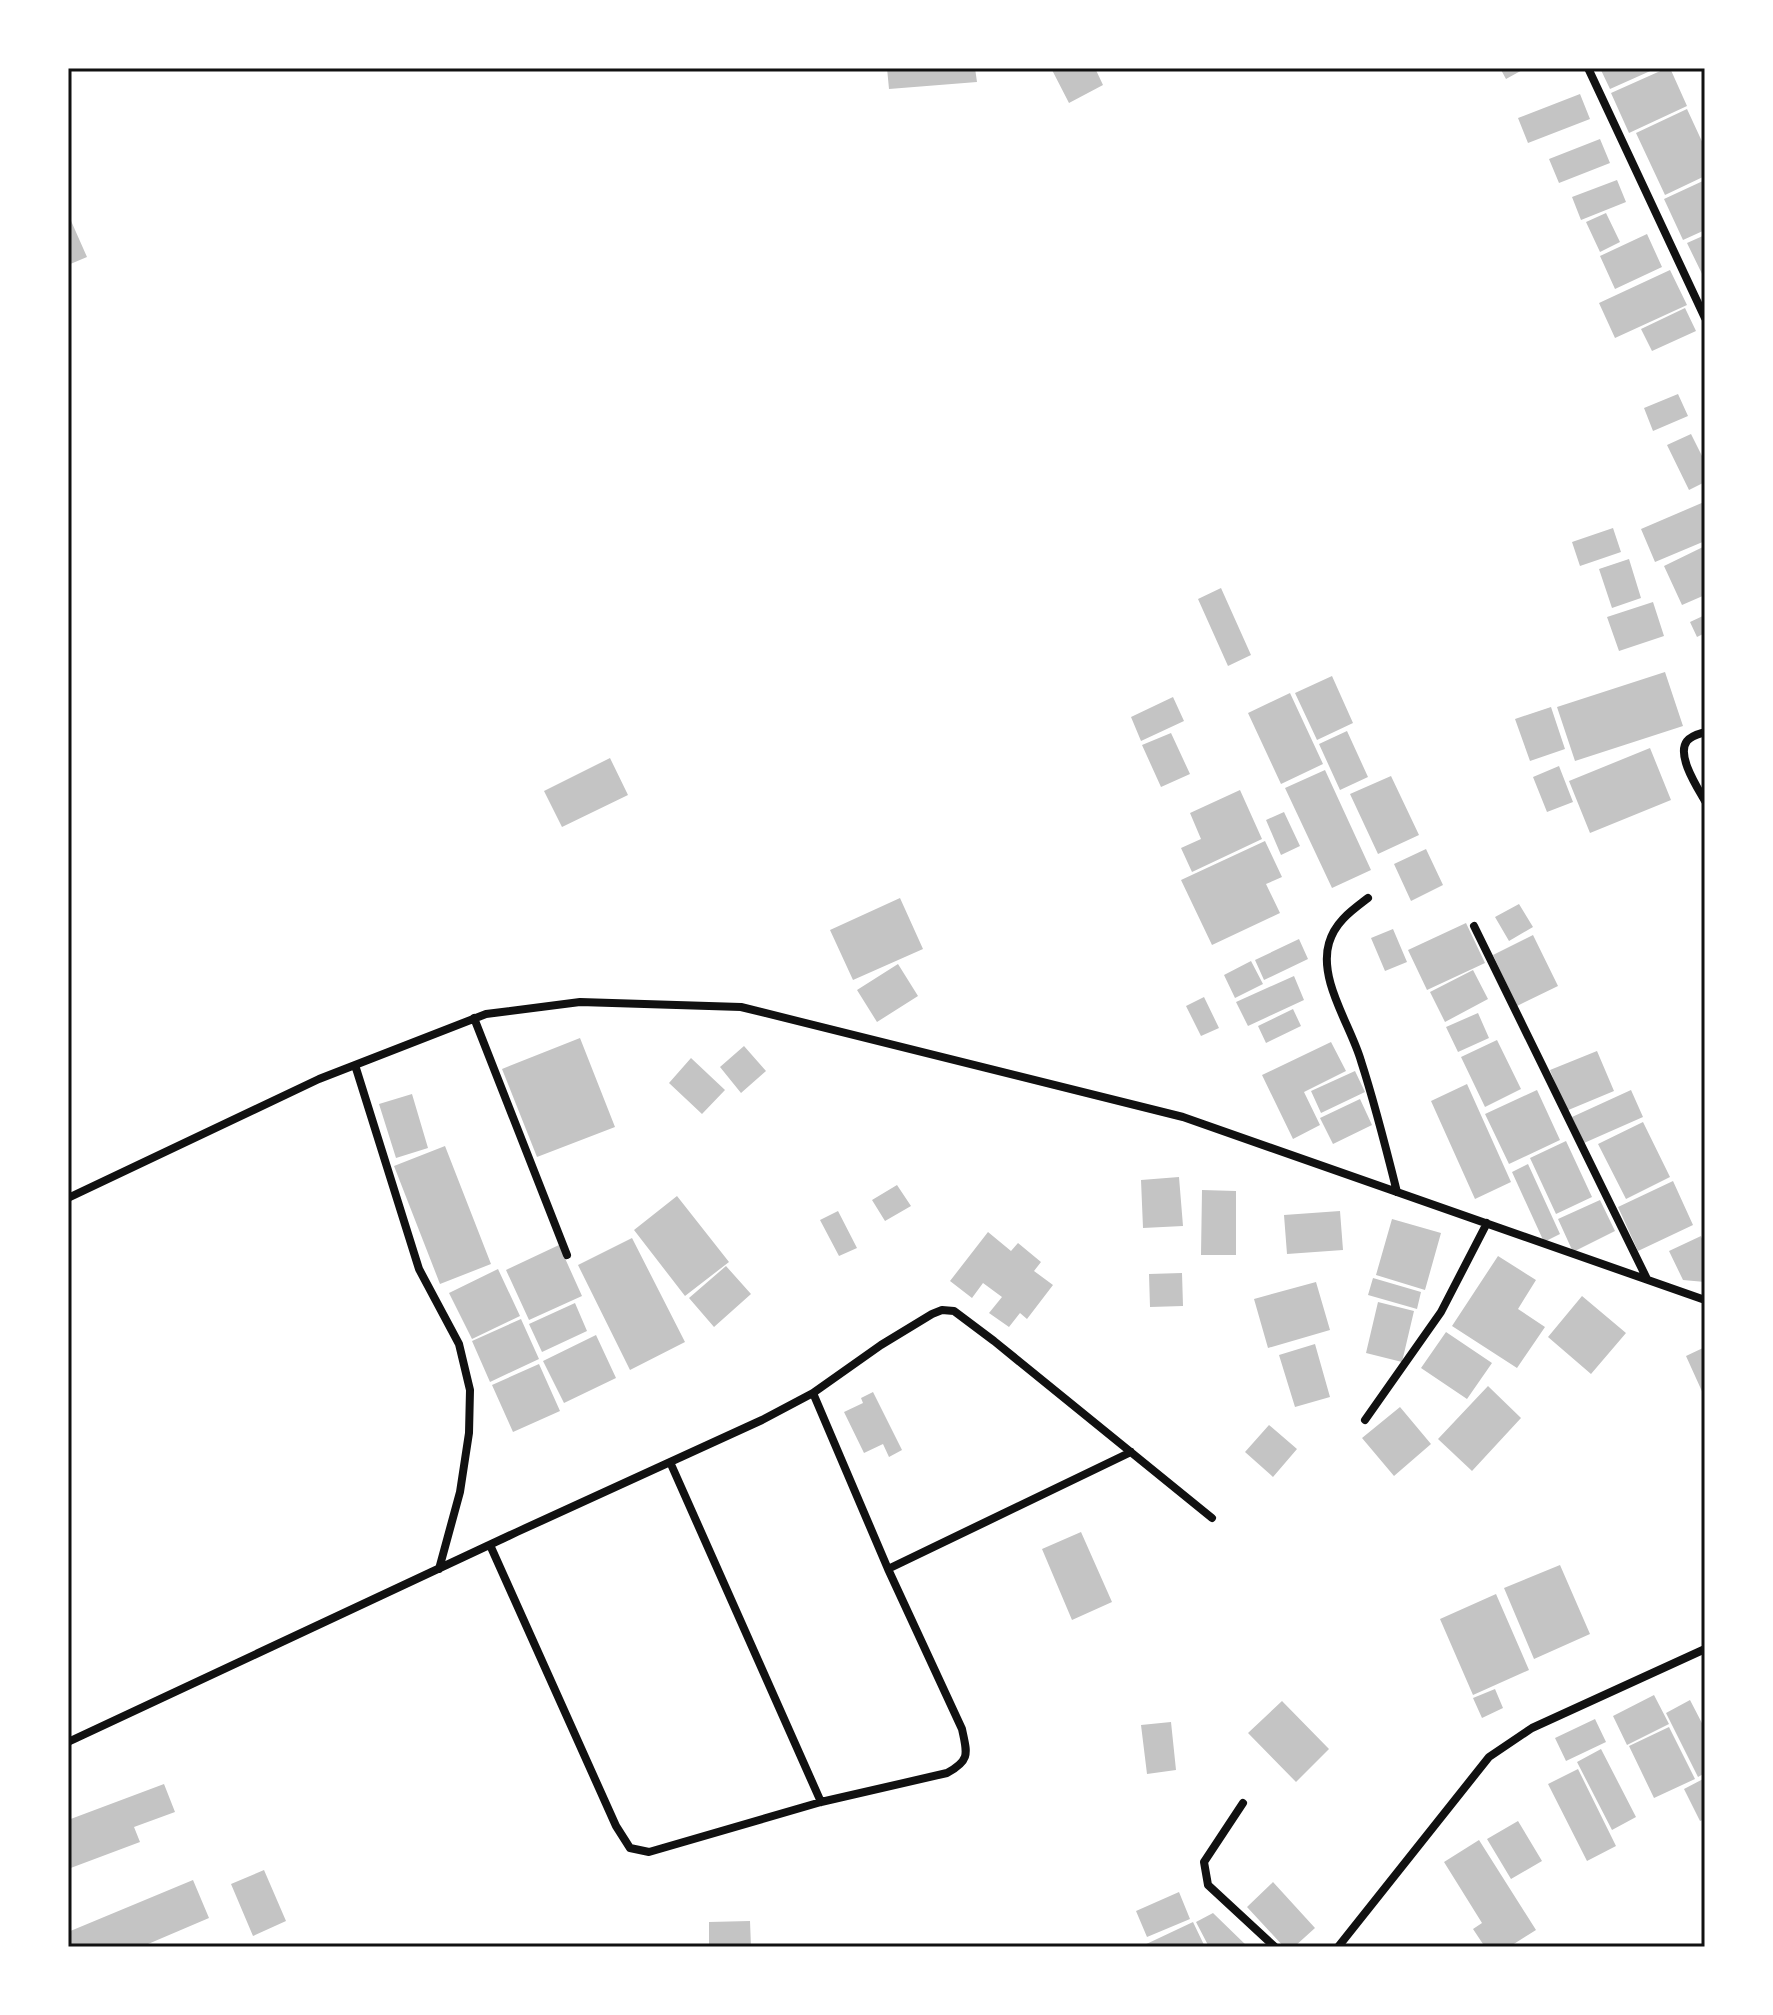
<svg xmlns="http://www.w3.org/2000/svg" width="1773" height="2015" viewBox="0 0 1773 2015" font-family="'Alegreya Sans',sans-serif">
<rect width="100%" height="100%" fill="#fff"/>
<path fill="#c4c4c4" d="M887,68H975L977,82L889,89Z
M1051,68H1095L1103,85L1069,103Z
M1500,68H1526L1506,79Z
M1600,68H1657L1610,89Z
M1667,68H1670L1687,106L1629,133L1611,93Z
M1580,94L1590,119L1528,143L1518,118Z
M1687,109L1705,148V176L1665,195L1636,133Z
M1600,139L1610,163L1559,183L1549,159Z
M1617,180L1626,202L1581,220L1572,197Z
M1705,180V230L1683,240L1664,199Z
M1606,213L1620,242L1600,252L1586,222Z
M68,214L87,257L68,265Z
M1647,234L1662,267L1615,289L1600,256Z
M1705,235V280L1687,243Z
M1670,270L1687,305L1615,338L1599,303Z
M1685,308L1696,331L1652,351L1641,329Z
M1678,394L1688,416L1653,431L1644,408Z
M1691,434L1705,462V482L1689,490L1667,445Z
M1704,502L1705,541L1655,562L1641,529Z
M1613,528L1621,552L1580,566L1572,542Z
M1705,546V595L1682,605L1664,566Z
M1629,559L1641,598L1612,608L1599,569Z
M1221,588L1251,655L1228,666L1198,599Z
M1653,602L1664,636L1619,651L1607,617Z
M1705,615V633L1697,637L1690,622Z
M1665,672L1683,726L1575,761L1557,707Z
M1332,676L1353,723L1317,740L1295,693Z
M1290,693L1323,764L1281,784L1248,713Z
M1173,697L1184,721L1141,741L1131,717Z
M1551,707L1565,749L1530,761L1515,719Z
M1347,731L1368,777L1340,790L1319,744Z
M1171,733L1190,774L1161,787L1142,745Z
M1650,748L1671,800L1590,833L1569,781Z
M610,758L628,795L562,827L544,791Z
M1559,766L1573,802L1547,812L1533,777Z
M1325,770L1371,870L1332,888L1285,788Z
M1391,776L1419,835L1378,854L1350,794Z
M1240,790L1262,839L1192,872L1181,848L1201,839L1190,813Z
M1284,812L1300,846L1281,855L1266,820Z
M1265,841L1282,877L1266,884L1280,913L1212,945L1181,880Z
M1426,849L1443,885L1411,901L1394,864Z
M900,898L923,949L853,980L830,930Z
M1519,904L1533,927L1509,941L1495,917Z
M1466,923L1485,963L1427,990L1408,950Z
M1393,929L1407,962L1385,971L1371,938Z
M1533,935L1558,986L1517,1006L1493,955Z
M1299,939L1308,959L1264,980L1255,960Z
M1251,961L1263,984L1235,998L1224,975Z
M898,964L918,996L877,1022L857,990Z
M1473,970L1488,999L1445,1022L1430,992Z
M1294,976L1304,1000L1248,1026L1236,1002Z
M1204,997L1219,1028L1201,1036L1186,1006Z
M1293,1009L1301,1026L1266,1043L1258,1026Z
M1478,1013L1489,1038L1458,1052L1446,1027Z
M580,1038L615,1127L537,1157L502,1069Z
M1497,1040L1521,1089L1485,1107L1461,1057Z
M1331,1042L1346,1071L1304,1092L1320,1125L1293,1139L1262,1075Z
M744,1046L766,1071L741,1093L720,1067Z
M1597,1051L1614,1091L1566,1111L1550,1070Z
M691,1058L725,1090L702,1114L669,1083Z
M1355,1071L1365,1092L1321,1113L1311,1091Z
M1467,1084L1511,1182L1475,1199L1431,1101Z
M1537,1090L1560,1140L1509,1164L1485,1114Z
M1631,1090L1643,1117L1584,1143L1572,1117Z
M412,1094L428,1148L396,1158L379,1104Z
M1360,1099L1372,1125L1333,1144L1320,1118Z
M1643,1122L1670,1177L1626,1199L1598,1144Z
M1566,1141L1592,1197L1556,1214L1530,1158Z
M445,1146L491,1264L440,1284L394,1166Z
M1528,1164L1560,1234L1544,1242L1512,1172Z
M1179,1177L1183,1226L1143,1228L1141,1180Z
M1673,1181L1693,1225L1638,1251L1618,1207Z
M897,1185L911,1206L885,1221L872,1200Z
M1202,1190L1236,1191V1255H1201Z
M677,1196L729,1262L685,1296L634,1230Z
M1600,1200L1615,1231L1573,1252L1558,1219Z
M838,1211L857,1248L839,1256L820,1220Z
M1340,1211L1343,1250L1287,1254L1284,1215Z
M1392,1219L1441,1233L1425,1290L1376,1275Z
M988,1232L1011,1251L1018,1243L1041,1262L1034,1271L1053,1285L1027,1319L1020,1313L1009,1327L989,1313L1002,1297L983,1283L972,1298L950,1281Z
M1701,1236L1705,1246V1282L1683,1280L1669,1251Z
M632,1238L685,1342L630,1370L578,1265Z
M559,1245L582,1296L529,1320L506,1270Z
M1498,1256L1536,1280L1518,1309L1545,1327L1517,1368L1452,1326Z
M726,1266L751,1294L714,1327L689,1298Z
M498,1269L520,1316L472,1339L449,1293Z
M1182,1273L1183,1306L1150,1307L1149,1274Z
M1373,1278L1421,1292L1417,1309L1368,1295Z
M1316,1282L1330,1330L1268,1348L1254,1299Z
M1582,1296L1626,1333L1591,1374L1548,1337Z
M1378,1302L1414,1311L1402,1362L1366,1353Z
M575,1303L587,1331L542,1352L529,1324Z
M521,1319L539,1359L490,1382L472,1341Z
M1446,1332L1492,1363L1467,1399L1421,1368Z
M596,1335L616,1378L564,1403L543,1361Z
M1315,1344L1330,1397L1295,1407L1279,1355Z
M1705,1347V1398L1686,1356Z
M539,1364L560,1411L513,1432L492,1385Z
M1488,1386L1521,1418L1472,1471L1438,1439Z
M873,1392L902,1450L889,1457L883,1444L864,1453L844,1412L863,1403L861,1398Z
M1400,1407L1431,1444L1394,1476L1362,1438Z
M1269,1425L1297,1449L1273,1477L1245,1452Z
M1081,1532L1112,1602L1072,1620L1042,1549Z
M1560,1565L1590,1634L1534,1659L1504,1588Z
M1496,1594L1529,1670L1473,1695L1440,1619Z
M1495,1689L1503,1708L1482,1718L1473,1698Z
M1654,1695L1669,1724L1627,1745L1613,1716Z
M1690,1700L1705,1729V1773L1698,1777L1666,1713Z
M1282,1701L1329,1749L1296,1782L1248,1733Z
M1595,1719L1606,1742L1566,1761L1555,1738Z
M1171,1722L1176,1770L1147,1774L1141,1725Z
M1669,1727L1695,1779L1654,1798L1629,1746Z
M1601,1749L1636,1817L1612,1830L1577,1762Z
M1578,1769L1616,1846L1587,1861L1548,1784Z
M1705,1778V1819L1700,1821L1684,1789Z
M164,1784L175,1812L134,1827L140,1842L68,1869V1820Z
M1518,1821L1542,1861L1511,1879L1487,1839Z
M1479,1840L1536,1930L1509,1947H1485L1473,1929L1482,1923L1444,1862Z
M264,1870L286,1921L253,1936L231,1884Z
M193,1880L209,1918L141,1947H68V1932Z
M1273,1882L1315,1928L1294,1947H1284L1247,1907Z
M1179,1892L1190,1919L1147,1937L1136,1911Z
M1213,1913L1248,1947H1209L1196,1922Z
M750,1921L751,1947H709V1922Z
M1193,1922L1205,1947H1140Z"/>
<g fill="none" stroke-linecap="round" stroke-linejoin="round">
<path stroke="#111" stroke-width="8" d="M1588,68L1705,318
M1705,732C1699,734 1692,735 1687,741C1676,755 1697,787 1705,801
M1368,898C1351,911 1335,922 1329,943C1318,980 1351,1026 1361,1061C1375,1104 1386,1148 1397,1192
M1474,926L1647,1279
M474,1018L567,1255
M355,1065L419,1269L459,1344L470,1390L469,1433L460,1492L439,1569
M68,1198L319,1079L486,1014L580,1002L741,1007L1183,1117L1705,1300
M1365,1420L1441,1312L1487,1223
M670,1462L821,1802
M490,1545L616,1826L630,1848L649,1852L821,1802L947,1773C971,1760 967,1753 962,1729L888,1569L813,1393
M888,1569L1131,1452
M68,1742L517,1532L762,1420L813,1393L881,1345L932,1314L942,1310L954,1311L994,1341L1212,1518
M1243,1803L1204,1862L1208,1885L1275,1947
M1338,1947L1489,1757L1532,1728L1705,1649"/>
</g>
<rect width="1773" height="2015" fill="none" stroke="#ffffff" stroke-width="140"/>
<rect x="70" y="70" width="1633" height="1875" fill="none" stroke="#111" stroke-width="3"/>
</svg>
